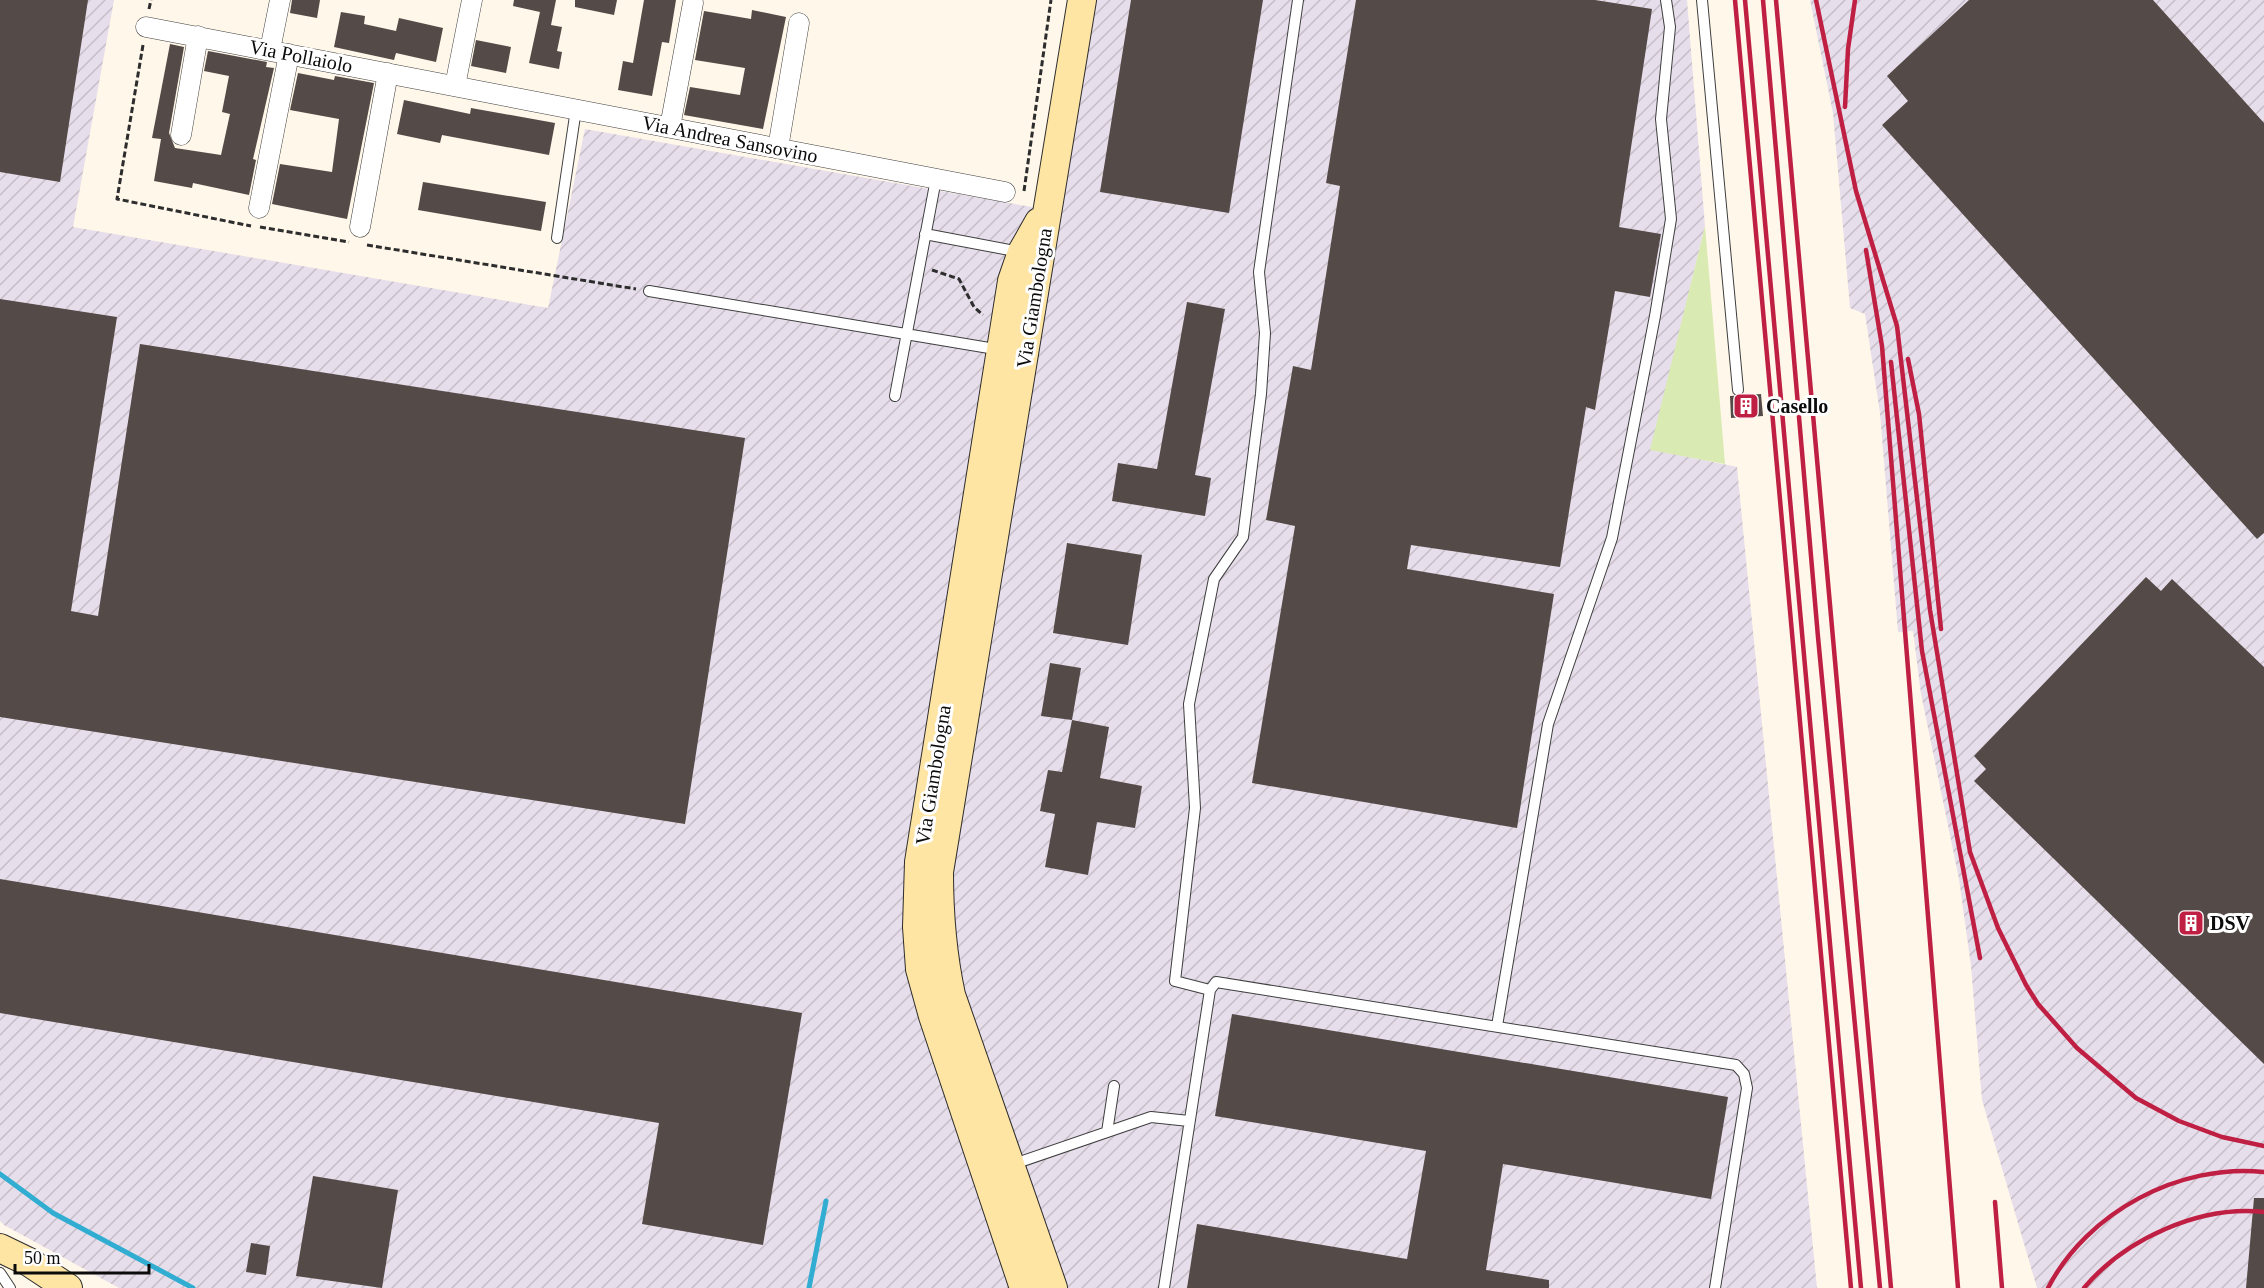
<svg xmlns="http://www.w3.org/2000/svg" width="2264" height="1288" viewBox="0 0 2264 1288" font-family="'Times New Roman',serif">
<defs>
<pattern id="industrial-furrows" width="10" height="10" patternUnits="userSpaceOnUse" patternTransform="scale(1.5)"><rect width="10" height="10" fill="#e7deeb"/><path d="M-1 1l2-2M0 10L10 0M9 11l2-2" fill="none" stroke="#c5bdc8"/></pattern>
</defs>
<rect width="100%" height="100%" fill="#fff7e9"/>
<path fill="url(#industrial-furrows)" d="M0,0H114L73,227L548,308L585,129L1061,212L1097,0H1687L1705,226L1651,449L1737,467L1817,1288H119L4,1225L0,1221Z
M1810,0H2264V1288H2037L1982,1100L1971,966L1959,879L1921,694L1913,631L1898,632L1880,413L1865,314L1850,308L1833,113Z"/>
<path fill="#d9eab2" d="M1705,226L1725,464L1650,450Z"/>
<g fill="none" stroke-linecap="round" stroke-linejoin="round">
<path stroke="#31add1" stroke-width="5" d="M0,1174L53,1213L193,1288
M809,1288L826,1201"/>
</g>
<path fill="#544a47" d="M0,0H88L60,182L0,172Z
M292,0H320L317,18L290,13Z
M514,0H556L551,25L562,27L557,51L562,52L559,69L529,63L540,12L513,6Z
M575,0H617L614,15L575,7Z
M644,0H676L669,43L662,42L652,96L618,90L623,61L633,63Z
M1131,0H1263L1229,213L1100,192Z
M1356,0H1595L1652,9L1619,227L1661,234L1650,297L1615,291L1595,410L1586,407L1560,567L1411,545L1407,569L1554,594L1517,828L1252,783L1295,526L1266,520L1293,366L1311,370L1340,186L1326,183Z
M1969,0H2153L2264,123V533L2257,539L1882,125L1908,101L1887,76Z
M752,10L786,17L763,129L684,115L690,87L740,95L745,68L695,60L704,11L751,19Z
M341,12L365,16L364,24L396,31L399,18L443,28L436,62L396,53L394,60L334,47Z
M476,40L511,47L506,73L471,66Z
M170,44L184,47L169,133L175,148L221,155L230,114L222,112L229,76L204,71L208,51L267,62L266,67L274,68L253,159L256,160L249,195L193,183L192,188L154,181L161,139L152,138Z
M298,73L334,80L335,76L374,83L347,219L272,204L280,164L332,172L339,119L290,110Z
M404,100L470,114L471,108L555,123L549,155L442,135L440,143L397,134Z
M423,182L546,202L541,231L418,210Z
M0,299L117,317L71,611L98,616L140,344L745,438L685,824L0,717Z
M1187,302L1225,309L1195,475L1211,478L1205,516L1112,501L1118,463L1157,469Z
M1761,394L1763,416L1731,418L1730,396Z
M1067,543L1142,555L1128,645L1053,633Z
M2146,577L2161,591L2172,579L2264,667V1064L1974,781L1986,769L1974,756Z
M1050,663L1081,668L1072,720L1041,716Z
M1072,720L1109,727L1100,778L1142,786L1135,828L1097,822L1088,875L1045,867L1055,814L1040,811L1048,770L1062,772Z
M0,879L802,1013L763,1245L642,1224L659,1123L0,1013Z
M1232,1014L1728,1097L1711,1199L1503,1164L1486,1270L1549,1280V1288H1187L1197,1224L1407,1259L1426,1151L1215,1116Z
M313,1176L398,1190L382,1288L296,1276Z
M2254,1198H2264V1288H2246Z
M251,1243L270,1246L266,1275L246,1272Z"/>
<g fill="none" stroke-linecap="round" stroke-linejoin="round">
<g stroke="#3e3e3e" stroke-width="12">
<path id="lane" d="M1702,0L1738,390
M925,234L1020,252
M557,238L576,109
M649,291L1001,350
M895,396L936,179
M1210,990L1175,981L1195,808L1189,704L1214,579L1243,537L1261,394L1265,333L1259,272L1298,0
M1497,1026L1548,724L1612,538L1655,316L1671,219L1661,119L1670,27L1666,0
M1107,1132L1114,1086
M1011,1165L1151,1117L1189,1121
M0,1273L10,1288
M1164,1288L1210,990L1216,982L1736,1065L1744,1074L1747,1088L1715,1288"/>
</g>
<g stroke="#3e3e3e" stroke-width="21">
<path id="street" d="M146,27L1005,192
M270,50L280,0
M455,86L472,0
M670,127L693,3
M181,135L198,36
M778,148L799,23
M259,208L289,54
M360,227L388,73"/>
</g>
<g stroke="#2d2d2d" stroke-width="30">
<path id="secondary" d="M0,1248L29,1262L68,1288
M1024,1288L933,1016L920,969L917,927L919,862L1012,281L1022,252L1039,222
M1053,1288L951,995C942,953 939,914 939,872L1082,0"/>
</g>
<path stroke="#2d2d2d" stroke-width="3" stroke-dasharray="6 3" stroke-linecap="butt" d="M149,9L151,0
M143,45L117,199L251,226
M1024,191L1051,0
M260,227L349,242
M367,245L636,289
M932,270L959,279L974,307L983,315"/>
<use href="#lane" stroke="#fff" stroke-width="10"/>
<use href="#street" stroke="#fff" stroke-width="20"/>
<use href="#secondary" stroke="#ffe5a4" stroke-width="28"/>
<path stroke="#bf1f42" stroke-width="4.5" d="M1735,0L1851,1288
M1745,0L1861,1288
M1763,0L1818,637L1880,1288
M1776,0L1891,1288
M1816,0L1856,191L1897,326L1930,610L1970,852L1998,928L2026,985L2038,1004L2077,1048L2136,1098L2179,1121L2222,1137L2264,1146
M1845,107L1848,49L1855,0
M1866,250L1882,346L1958,1288
M1908,359L1919,414L1941,629
M1891,362L1922,651L1980,958
M1995,1202L2002,1288
M2048,1288C2087,1212 2180,1163 2264,1172
M2084,1288C2125,1239 2200,1205 2264,1212"/>
</g>
<defs>
<g id="building-square" transform="scale(1.35)"><rect x="-9" y="-9" width="18" height="18" rx="4" fill="#bf1f42" stroke="#fff"/><path d="M-4-6H4V6H1V3H-1V6H-4ZM-2.5-4.3h1.7v1.8h-1.7ZM.8-4.3h1.7v1.8H.8ZM-2.5-1h1.7V.8h-1.7ZM.8-1h1.7V.8H.8Z" fill="#fff"/></g>
</defs>
<g fill-rule="evenodd">
<use href="#building-square" x="1746" y="406"/>
<use href="#building-square" x="2191" y="923"/>
</g>
<g text-anchor="middle" stroke-width="6" stroke-linejoin="round" paint-order="stroke">
<g font-size="20" fill="#0b0b0b" stroke="#fff">
<text transform="translate(301 56) rotate(11)" y="7">Via Pollaiolo</text>
<text transform="translate(730 139) rotate(11)" y="7">Via Andrea Sansovino</text>
<text transform="translate(1034 298) rotate(-81)" y="7">Via Giambologna</text>
<text transform="translate(933 775) rotate(-81)" y="7">Via Giambologna</text>
</g>
<g font-size="20" font-weight="bold" fill="#0b0b0b" stroke="#fff" text-anchor="start">
<text x="1766" y="413">Casello</text>
<text x="2210" y="930">DSV</text>
</g>
</g>
<path d="M15 1264v9h134v-9" fill="none" stroke="#0b0b0b" stroke-width="3"/>
<text x="24" y="1264" font-size="18" fill="#0b0b0b" stroke="#ffffff" stroke-width="4.5" paint-order="stroke">50 m</text>
</svg>
